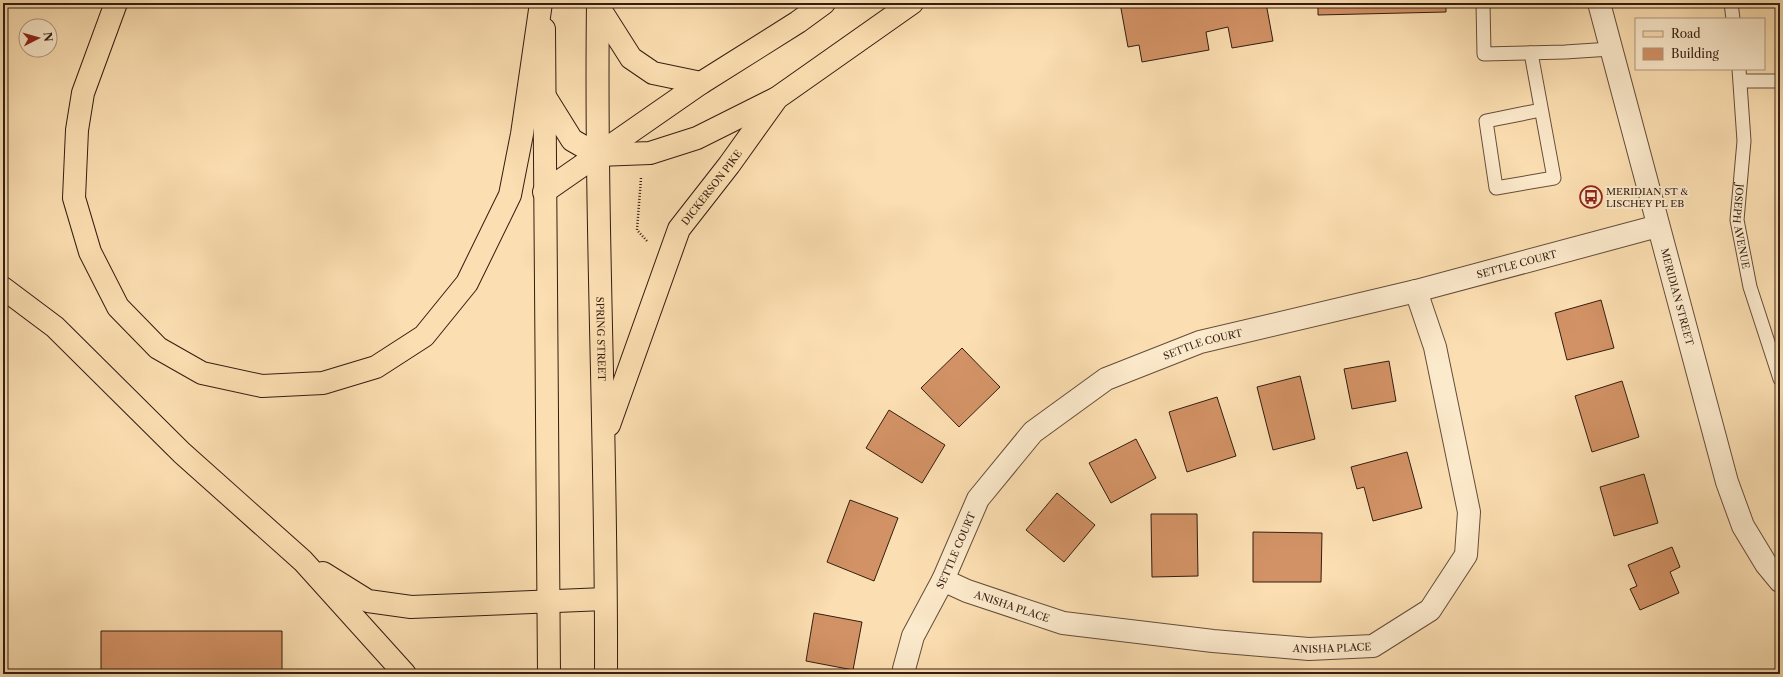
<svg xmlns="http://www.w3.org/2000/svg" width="1783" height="677" viewBox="0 0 1783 677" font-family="'Libre Caslon Text',serif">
<rect width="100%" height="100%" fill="#fbdeb1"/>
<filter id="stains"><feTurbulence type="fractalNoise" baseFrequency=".005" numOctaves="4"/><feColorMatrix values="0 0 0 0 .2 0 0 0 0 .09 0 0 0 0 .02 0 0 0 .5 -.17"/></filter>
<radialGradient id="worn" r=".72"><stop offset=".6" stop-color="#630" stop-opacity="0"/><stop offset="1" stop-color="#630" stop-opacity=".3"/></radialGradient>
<path fill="#d29265" stroke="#331d11" d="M1120,3H1266L1273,41L1232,48L1228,27L1206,32L1209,50L1142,62L1139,45L1128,47Z
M1318,3H1446V12L1318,15Z
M1601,300L1614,348L1567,360L1555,313Z
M962,348L1000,387L959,427L921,388Z
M1389,361L1396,401L1352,409L1344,369Z
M1300,376L1315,439L1273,450L1257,387Z
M1622,381L1639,437L1592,452L1575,396Z
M1217,397L1236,456L1187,472L1169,412Z
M889,410L945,445L922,483L866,448Z
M1136,439L1156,478L1111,503L1089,463Z
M1407,452L1422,508L1373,521L1364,487L1357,489L1351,467Z
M1644,474L1658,523L1614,536L1600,487Z
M1057,493L1095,525L1064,562L1026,530Z
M850,500L898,518L874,581L827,562Z
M1151,514H1197L1198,576L1152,577Z
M1253,532L1322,533L1321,582H1253Z
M1672,547L1680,567L1670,572L1679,593L1640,610L1630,589L1637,586L1628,565Z
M814,613L862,622L853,670L806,661Z
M101,631H282V674H101Z"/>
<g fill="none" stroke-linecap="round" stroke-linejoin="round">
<g stroke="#654d39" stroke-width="15">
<g id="service">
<path d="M1483,3L1484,54L1565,52L1611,49"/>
<path d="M1731,3L1733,19"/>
<path d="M1531,53L1554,178L1496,188L1486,121L1541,110"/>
<path id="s1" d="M1739,69L1744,141L1737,220L1750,287L1780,379"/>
<path d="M1741,81H1780"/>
</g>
</g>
<g stroke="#654d39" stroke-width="24">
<g id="minor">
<path id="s2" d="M943,580L967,591L1063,623L1213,641L1309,649L1373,646L1430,610L1466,555L1469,512L1435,347L1416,291"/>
<path id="s3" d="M904,674V669L913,636L943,580L978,499L1033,432L1106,379L1200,342L1416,291L1658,226"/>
</g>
</g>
<g stroke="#654d39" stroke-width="24">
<g id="tertiary">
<path id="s4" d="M1599,3L1727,482L1743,526L1766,564L1780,581"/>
</g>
</g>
<g stroke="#331d11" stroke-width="24">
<g id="primary">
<path id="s5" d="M598,3C595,227 607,450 606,674"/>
<path d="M598,6L631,58L653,73L701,83"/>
<path d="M544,29L549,674"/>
<path d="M544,95L572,140L598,155L650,153L697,138L775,99"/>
<path d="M544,192L701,83L798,22L824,3"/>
<path id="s6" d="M609,425L679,229L729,165L777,98L912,3"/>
</g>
</g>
<g stroke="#331d11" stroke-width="24">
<path id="motorway" d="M116,3L83,93L77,130L74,198L90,252L118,307L158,348L202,373L262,386L323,383L376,367L424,336L467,283L510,195L522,134L541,3
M3,288L55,327L182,453L303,561L405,674
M323,573L368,601L411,607L605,599"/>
</g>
<path stroke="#331d11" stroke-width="2.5" stroke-dasharray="1 2" stroke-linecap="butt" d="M641,178L637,230L647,241"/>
<use href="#service" stroke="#fceacc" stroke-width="13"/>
<use href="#minor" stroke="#fceacc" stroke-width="22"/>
<use href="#tertiary" stroke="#fceacc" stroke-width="22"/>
<use href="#primary" stroke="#fbdeb1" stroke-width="22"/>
<use href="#motorway" stroke="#fbdeb1" stroke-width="22"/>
</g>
<defs>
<g id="bus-ring" transform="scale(1.15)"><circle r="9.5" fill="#fceacc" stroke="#8f2418" stroke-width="1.5"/><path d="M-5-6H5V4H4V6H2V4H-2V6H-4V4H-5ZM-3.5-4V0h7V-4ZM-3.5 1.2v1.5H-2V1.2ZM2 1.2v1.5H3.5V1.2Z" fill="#8f2418"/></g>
</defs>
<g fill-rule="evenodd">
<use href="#bus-ring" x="1591" y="197"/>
</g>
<g text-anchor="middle" stroke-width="4" stroke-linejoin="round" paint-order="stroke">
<g font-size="10" fill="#331d11" stroke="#fceacc">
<text dy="4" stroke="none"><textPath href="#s6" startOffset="261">DICKERSON PIKE</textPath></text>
<text dy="4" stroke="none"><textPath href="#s1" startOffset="158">JOSEPH AVENUE</textPath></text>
<text dy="4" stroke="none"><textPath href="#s3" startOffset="795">SETTLE COURT</textPath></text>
<text dy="4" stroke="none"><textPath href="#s4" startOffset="304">MERIDIAN STREET</textPath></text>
<text dy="4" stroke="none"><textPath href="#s5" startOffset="336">SPRING STREET</textPath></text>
<text dy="4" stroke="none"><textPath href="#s3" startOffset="471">SETTLE COURT</textPath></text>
<text dy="4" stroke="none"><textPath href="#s3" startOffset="135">SETTLE COURT</textPath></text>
<text dy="4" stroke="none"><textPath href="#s2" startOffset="74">ANISHA PLACE</textPath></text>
<text dy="4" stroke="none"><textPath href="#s2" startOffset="398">ANISHA PLACE</textPath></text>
</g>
<g font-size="10" fill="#331d11" stroke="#fceacc" text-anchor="start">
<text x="1606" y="195">MERIDIAN ST &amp;<tspan x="1606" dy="12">LISCHEY PL EB</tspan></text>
</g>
</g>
<rect width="1783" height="677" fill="none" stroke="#fbdeb1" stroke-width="16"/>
<rect x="4" y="4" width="1775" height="669" fill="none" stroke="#331d11" stroke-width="2"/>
<rect x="8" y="8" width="1767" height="661" fill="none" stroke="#331d11"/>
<rect x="1635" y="18" width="130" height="52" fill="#fceacc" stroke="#ac9881"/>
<rect x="1643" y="31" width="20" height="6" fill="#fbdeb1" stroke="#ac9881"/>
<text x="1671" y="38" font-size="12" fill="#331d11">Road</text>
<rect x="1643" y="48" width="20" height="12" fill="#d29265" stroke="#ac9881"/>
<text x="1671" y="58" font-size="12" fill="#331d11">Building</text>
<g transform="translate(38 38) rotate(84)"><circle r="19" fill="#fceacc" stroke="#ac9881"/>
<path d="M0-3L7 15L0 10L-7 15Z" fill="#8f2418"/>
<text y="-6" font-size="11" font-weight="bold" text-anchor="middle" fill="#331d11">N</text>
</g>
<rect width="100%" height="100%" filter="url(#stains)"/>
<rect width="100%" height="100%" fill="url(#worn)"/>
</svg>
